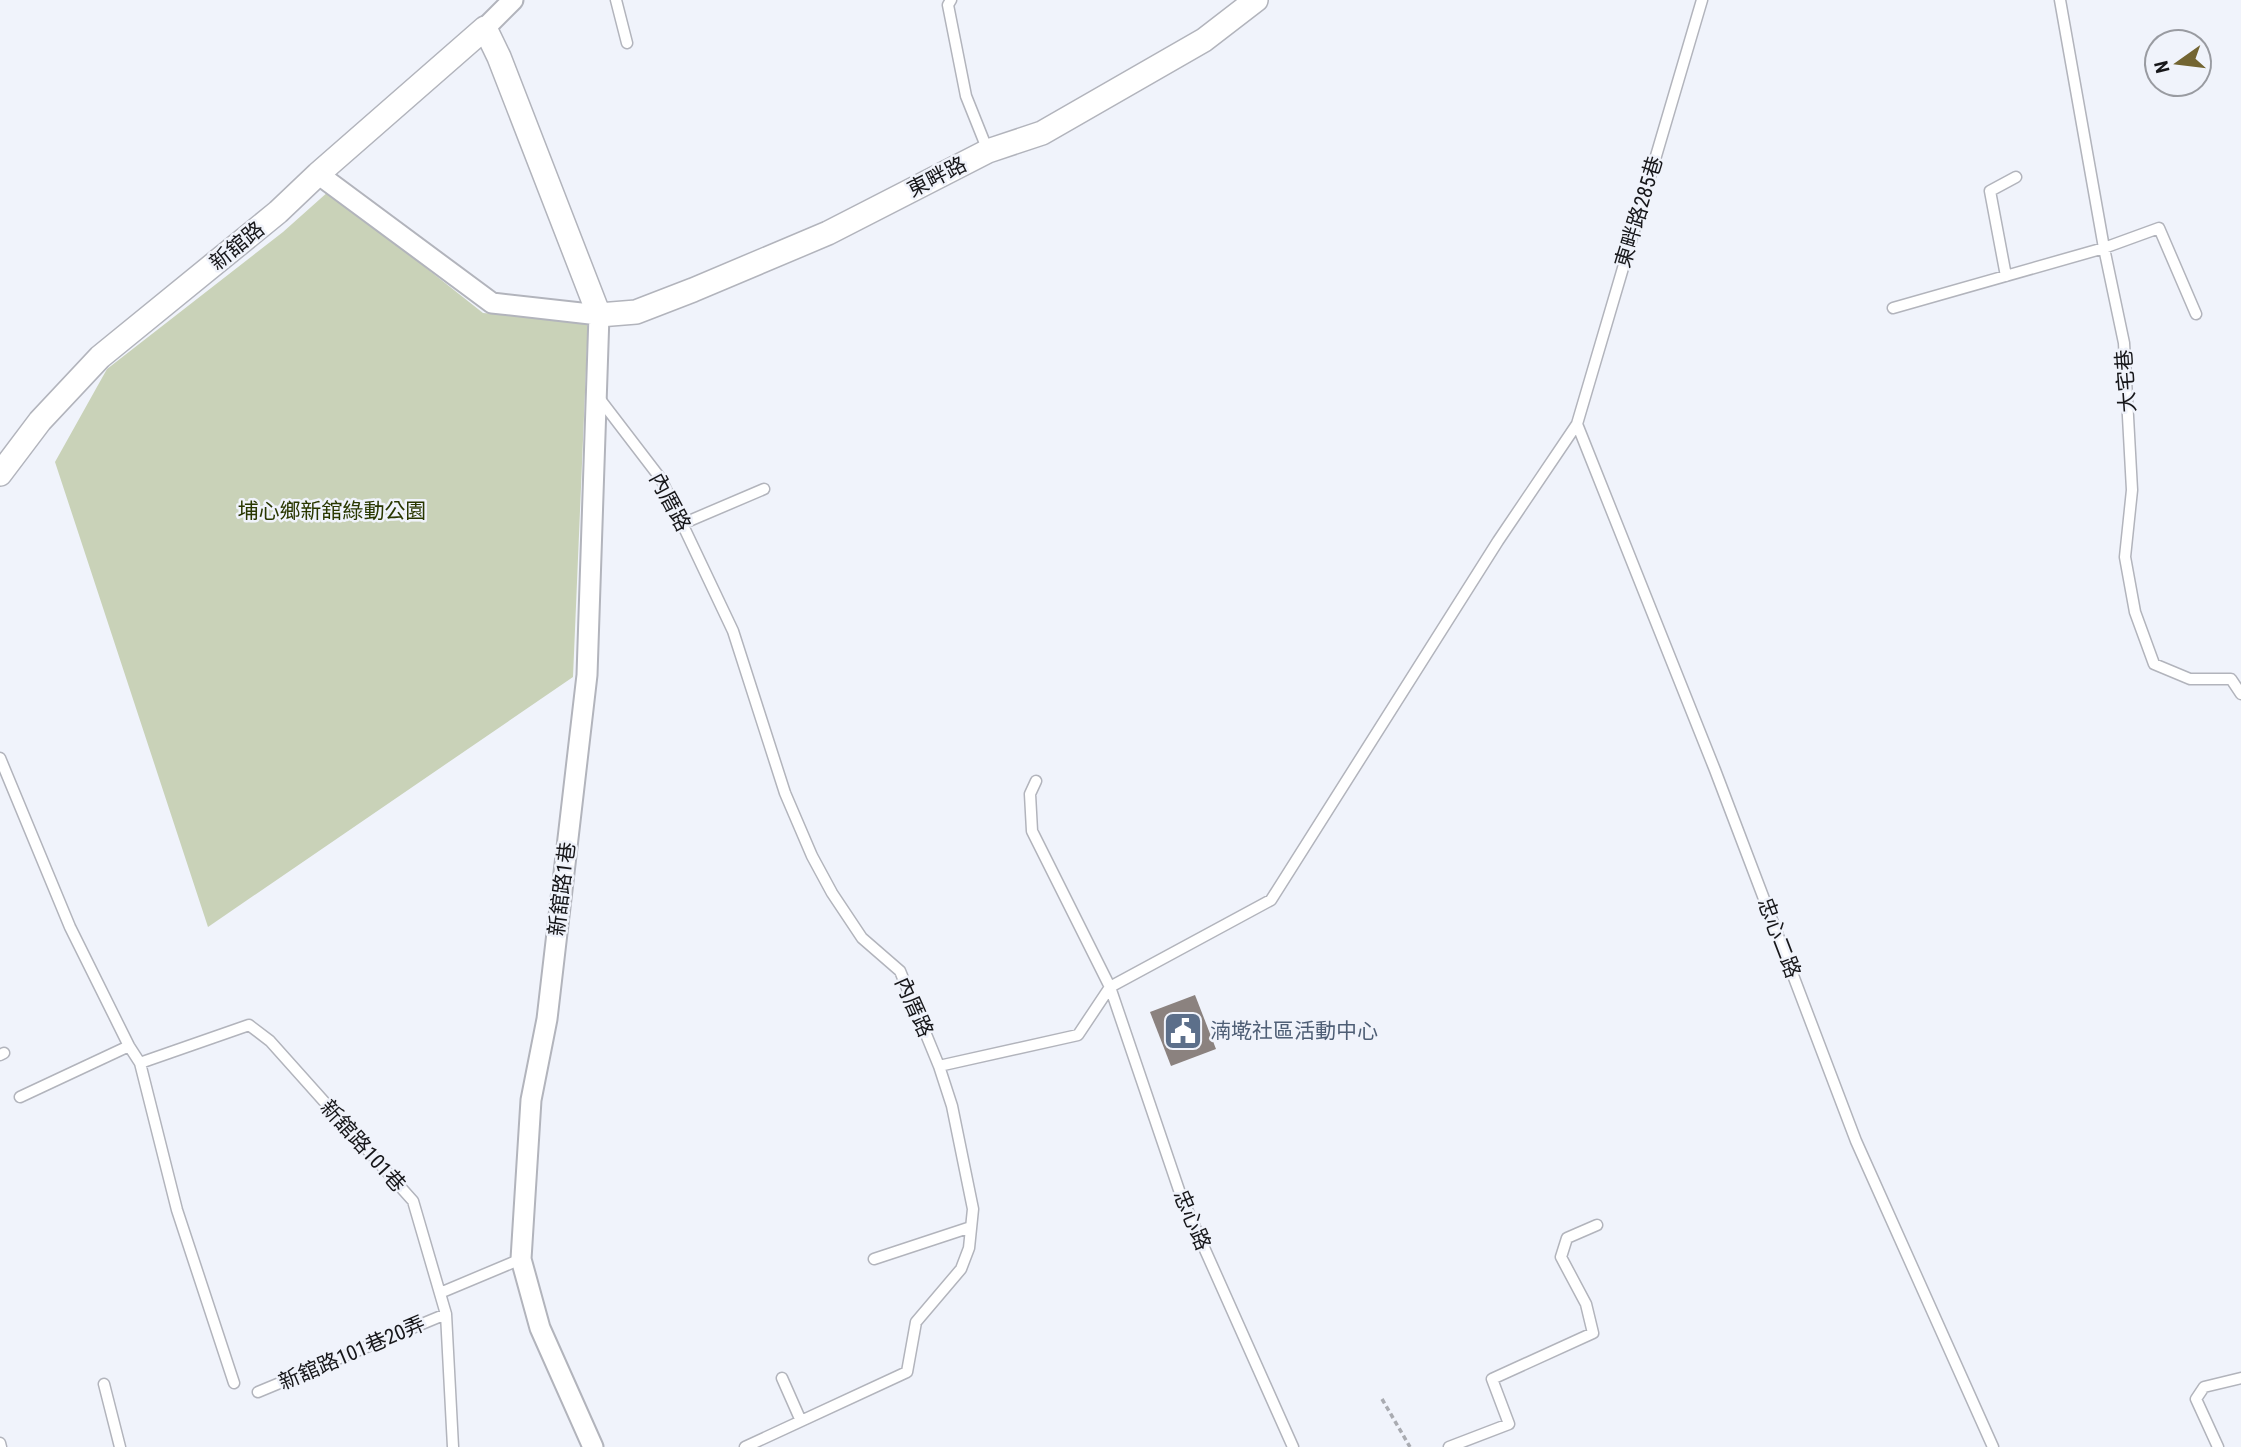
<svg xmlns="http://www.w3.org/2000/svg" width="2241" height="1447" viewBox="0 0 2241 1447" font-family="'Roboto Condensed','Noto Sans TC',sans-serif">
<rect width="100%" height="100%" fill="#f0f3fb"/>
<path fill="#c9d2b8" d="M329,191L483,313L588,321L573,677L208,927L55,462L107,369L283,232Z"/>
<path fill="#8b827f" d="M1195,995L1216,1049L1171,1066L1150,1012Z"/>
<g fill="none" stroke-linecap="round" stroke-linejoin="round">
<g stroke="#b2b4bc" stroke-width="13">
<path id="service" d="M616,0L627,43
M951,0L948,5L966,96L988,151
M2060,0L2104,248L2124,343L2132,490L2125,557L2135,612L2154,664L2190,679H2231L2241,694
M2006,276L1990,191L2016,177
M1893,308L2104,248L2159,228L2196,314
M599,398L661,479L733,631L785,793L812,856L832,893L862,938L900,971L939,1066L952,1106L973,1209L969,1248L961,1269L916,1322L907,1372L745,1447
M1577,424L1715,770L1856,1141L1993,1447
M682,524L764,489
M0,758L70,927L129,1046L140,1063L177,1210L234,1383
M1036,781L1030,794L1032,831L1110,987L1181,1196L1293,1447
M0,1055L4,1053
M140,1063L249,1025L270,1041L413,1201L446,1314L453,1447
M939,1066L1078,1035L1110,987L1271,900L1498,541L1577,424L1702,0
M20,1097L129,1046
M874,1259L971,1227
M440,1293L521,1259
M782,1378L801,1421
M104,1384L120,1447
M258,1392L446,1314
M0,1443L1,1447
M1449,1447L1509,1424L1492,1379L1593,1333L1586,1304L1561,1257L1567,1238L1597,1225
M2218,1447L2196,1399L2204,1387L2241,1378"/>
</g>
<g stroke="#b2b4bc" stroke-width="23">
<path id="minor" d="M485,28L513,0
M318,174L492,303L599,315L587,675L547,1019L531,1100L521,1259L540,1328L593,1447"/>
</g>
<g stroke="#b2b4bc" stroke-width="26">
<path id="tertiary" d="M0,474L40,421L100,357L278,212L318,174L485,28L499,57L599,315L636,312L693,290L828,233L988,151L1042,133L1204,40L1256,0"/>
</g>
<path stroke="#a9abb1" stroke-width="3.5" stroke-dasharray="5 3.5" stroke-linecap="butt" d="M1382,1399L1410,1447"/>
<use href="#service" stroke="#fff" stroke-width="10"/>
<use href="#minor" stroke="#fff" stroke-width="19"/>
<use href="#tertiary" stroke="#fff" stroke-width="23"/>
</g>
<defs>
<g id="civic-square" transform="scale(2.0125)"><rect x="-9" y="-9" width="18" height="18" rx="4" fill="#5c6f8a" stroke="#f0f3fb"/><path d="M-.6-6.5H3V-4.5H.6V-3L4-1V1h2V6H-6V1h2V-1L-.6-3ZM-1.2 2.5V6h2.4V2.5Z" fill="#fff"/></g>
</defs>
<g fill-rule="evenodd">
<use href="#civic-square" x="1183" y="1031"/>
</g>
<g text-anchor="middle" stroke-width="5" stroke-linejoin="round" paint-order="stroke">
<g font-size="21" fill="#17171a" stroke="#f0f3fb">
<text transform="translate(937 177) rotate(-27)" y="7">東畔路</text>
<text transform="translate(1639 212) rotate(-73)" y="7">東畔路285巷</text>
<text transform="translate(237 246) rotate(-39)" y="7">新舘路</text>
<text transform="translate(2126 381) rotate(-94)" y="7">大宅巷</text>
<text transform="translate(670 502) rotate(62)" y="7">內厝路</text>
<text transform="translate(562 889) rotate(-83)" y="7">新舘路1巷</text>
<text transform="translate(1779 938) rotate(69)" y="7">忠心二路</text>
<text transform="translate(914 1007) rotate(66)" y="7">內厝路</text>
<text transform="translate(363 1146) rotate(48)" y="7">新舘路101巷</text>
<text transform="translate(1192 1220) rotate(67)" y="7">忠心路</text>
<text transform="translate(352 1353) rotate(-23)" y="7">新舘路101巷20弄</text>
</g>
<g font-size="21" fill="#293700" stroke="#f0f3fb">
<text x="332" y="518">埔心鄉新舘綠動公園</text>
</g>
<g font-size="21" fill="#4e5e75" stroke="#f0f3fb" text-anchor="start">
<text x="1210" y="1038">湳墘社區活動中心</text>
</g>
</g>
<g transform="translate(2178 63) rotate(256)"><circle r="33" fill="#f0f3fb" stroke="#999ba1" stroke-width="2"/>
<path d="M0-5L12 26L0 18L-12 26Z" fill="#736532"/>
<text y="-10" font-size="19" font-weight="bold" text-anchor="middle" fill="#17171a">N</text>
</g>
</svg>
